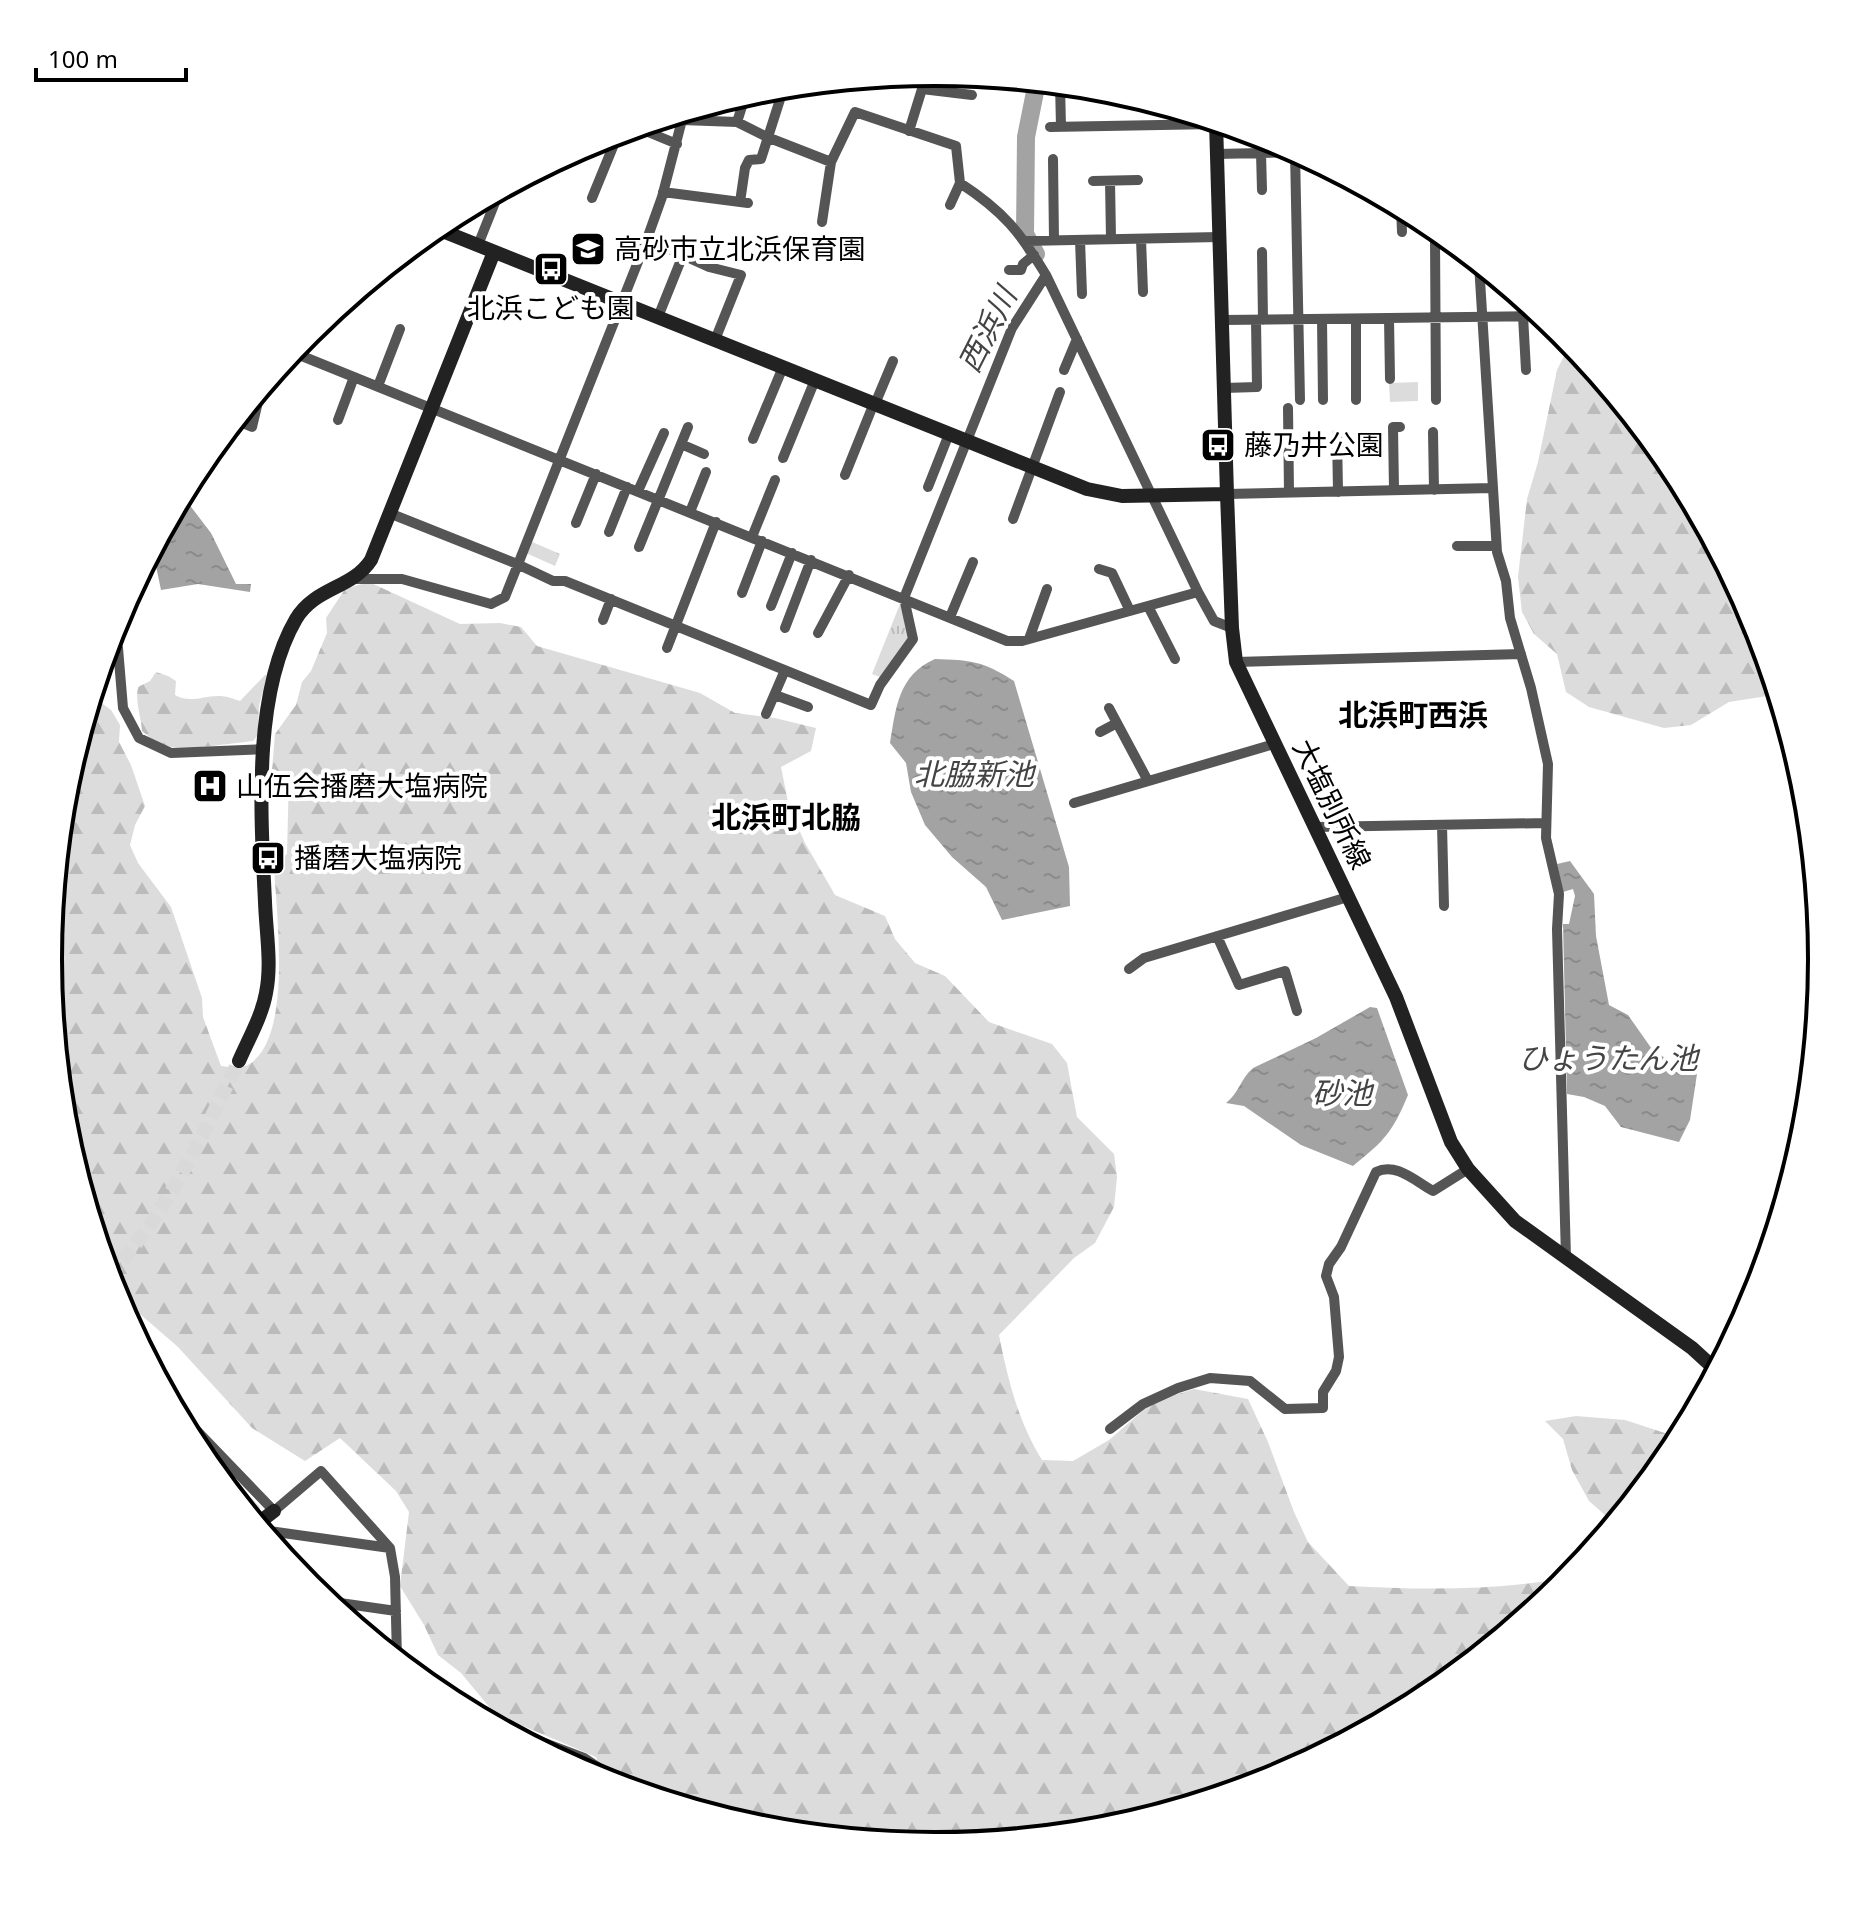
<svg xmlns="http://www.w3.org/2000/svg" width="1870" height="1918" viewBox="0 0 1870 1918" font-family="'Noto Sans','Noto Sans JP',sans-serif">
<defs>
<pattern id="grass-tufts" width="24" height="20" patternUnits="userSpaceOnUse" patternTransform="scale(2)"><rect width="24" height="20" fill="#dcdcdc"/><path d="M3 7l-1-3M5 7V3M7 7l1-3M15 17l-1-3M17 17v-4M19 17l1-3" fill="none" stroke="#bbb"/></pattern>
<pattern id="forest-firs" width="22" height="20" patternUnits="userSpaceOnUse" patternTransform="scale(2)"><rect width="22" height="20" fill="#dcdcdc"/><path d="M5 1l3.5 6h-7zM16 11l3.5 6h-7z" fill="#bbb"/></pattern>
<pattern id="water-ripples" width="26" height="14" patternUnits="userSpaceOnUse" patternTransform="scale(2)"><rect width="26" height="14" fill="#a3a3a3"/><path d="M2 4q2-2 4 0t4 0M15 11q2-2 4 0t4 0" fill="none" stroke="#8b8b8b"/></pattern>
</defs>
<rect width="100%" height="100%" fill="#fff"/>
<path fill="url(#grass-tufts)" d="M1418,382V401L1390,402L1389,383Z
M530,541L560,554L555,566L526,553Z
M900,604L910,636L880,677L872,674Z"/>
<path fill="url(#forest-firs)" d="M1571,342L1673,467L1755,620L1774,683L1767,696L1729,702L1691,725L1664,728L1589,707L1566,692L1557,654L1534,634L1522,612L1518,577L1527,499L1538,462L1557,370Z
M369,582L460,624L500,623L521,627L537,646L700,693L735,713L775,718L816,728L811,751L781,767L789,807L805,843L835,895L885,916L895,939L915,963L945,976L989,1022L1052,1044L1067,1063L1077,1117L1114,1154L1117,1177L1114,1207L1095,1243L1074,1258L999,1335C1008,1380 1018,1421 1042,1460L1073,1461L1109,1440L1153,1402L1194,1389L1248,1399L1268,1442L1294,1512L1308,1542L1349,1586C1422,1590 1498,1591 1570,1577L1562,1587L1427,1697L1274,1779L1108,1829L935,1846L762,1829L603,1781V1773L596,1757L495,1714L461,1673L438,1655L424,1625L400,1586L409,1512L396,1491L340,1438L305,1461L252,1428L178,1347L125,1301L118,1286L115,1269H107L65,1132L48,959L65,786L92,696L111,710L120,725L119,742L131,765L145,806L135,825L130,845L138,863L171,907L202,998L203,1017L221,1066C231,1067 242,1070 251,1063C293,1033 276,912 274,865L287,854L289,774L272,770L275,734L296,705L302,682L311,671L327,633L326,618L345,589Z
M156,672L168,676L176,681L175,695C191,704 204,695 220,696C226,696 234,699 240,701L265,675H267L259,706L258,735L253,741C232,743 182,752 163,745C155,742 149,737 142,731C141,716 135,702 138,687L150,681Z
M1576,1416L1625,1420L1680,1438L1672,1452L1573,1573L1586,1547L1613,1522L1589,1501L1572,1470L1563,1439L1545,1421Z"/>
<path fill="#dcdcdc" d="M187,1432L260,1507L259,1516L254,1520L197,1451Z"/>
<path fill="url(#water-ripples)" d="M182,495L211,533L236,584H251L250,592L198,584L161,590L156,566L148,559Z
M935,659C971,660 983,661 1014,681L1069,867L1070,906L1002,920L986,887L952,857L925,825L911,792L906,763L890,743C896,708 898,675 935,659Z
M1570,861L1594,894L1596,936L1609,1005L1628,1015L1654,1052L1697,1074L1690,1120L1679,1142L1621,1127L1605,1106L1584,1097L1567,1094L1563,924H1569L1575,896L1573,889L1563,892L1557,864Z
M1370,1007L1377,1008L1408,1095C1392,1133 1385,1140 1353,1166L1301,1145L1244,1106L1226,1103C1239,1093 1241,1078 1253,1068L1316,1038Z"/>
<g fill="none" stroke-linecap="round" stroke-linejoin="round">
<path stroke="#a3a3a3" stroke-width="18" d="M1031,81L1035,92L1026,137L1025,234L1036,254"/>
<path stroke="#d9d9d9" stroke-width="14" stroke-dasharray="14 7" stroke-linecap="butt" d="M108,1275C167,1216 202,1135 239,1061"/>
<path stroke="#555" stroke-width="10" d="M1060,84L1061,127
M922,89L972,95
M737,122L746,94
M636,127L677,144
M1050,127L1216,124
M909,131L922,89V73
M1295,152L1300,400
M1261,153L1262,190
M1217,154L1298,152
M576,155L577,150
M1053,159L1054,240
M1093,181L1138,180
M1110,181L1111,239
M663,192L748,203
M592,198L619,132
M740,202L745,168L749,160L761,159L784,87
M950,205L960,183
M1401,207L1402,232
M822,222L831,162
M1435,237L1436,400
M647,239L709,267L741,275L715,340
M1141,239L1143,292
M1080,240L1082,294
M1025,241L1219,237
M478,245L498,195
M1262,252L1263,320
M1479,264L1497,552L1506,581L1510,618L1531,688L1548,764L1546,838L1559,894L1557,929L1566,1258
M1009,270H1021L1023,264L1034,255
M1523,316L1526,370
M658,317L683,255
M1389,318L1390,379
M1322,319L1323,400
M1356,319V400
M1222,320L1543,316
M292,352L1007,641H1022L1198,592
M1064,370L1077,339
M378,386L400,329
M1224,388L1257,387L1256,320
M875,404L893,361
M1288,408L1289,493
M235,420L252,427L261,389
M338,420L354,377
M1433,432L1434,490
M1337,434L1338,492
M753,439L783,367
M681,444L704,454
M783,458L815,380
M845,475L874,403
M928,487L949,434
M1394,490L1393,427H1400
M638,491L664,433
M1227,494L1492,488
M690,512L706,472
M389,513L517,564L553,581H565L871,705L880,685L913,639L904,598L1012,328L1046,275
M1013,519L1060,392
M576,523L596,474
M609,532L627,487
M752,537L775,480
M1457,546H1496
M639,547L688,427
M1099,569L1112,573L1130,611
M352,579H402L491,604L505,597L647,239L662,197L682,120L737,122L767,137L831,162L855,112L956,146L960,183C1003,211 1020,232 1046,275L1198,592L1214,621L1232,628
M742,593L762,541
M771,606L792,553
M1148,606L1175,659
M950,617L973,562
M603,620L611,599
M785,628L811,560
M818,633L849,575
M111,636L118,648L123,708L139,738L171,753L265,749
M1029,639L1047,589
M667,648L716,522
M1236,662L1521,654
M775,695L808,707
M1109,708L1148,781
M766,714L785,670
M1100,732L1117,723
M1074,803L1274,744
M1442,825L1444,906
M1316,827L1546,823
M1217,936L1239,985L1285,971L1297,1011
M1129,969L1144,958L1348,897
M173,1406L274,1511L321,1471L390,1548L395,1577L397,1659
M1110,1429L1143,1404L1178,1388L1210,1378L1250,1381L1285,1409L1323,1408V1392L1336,1371L1339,1357L1334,1297L1326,1276L1329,1264L1341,1247L1376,1172C1396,1162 1415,1181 1433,1191L1468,1169
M262,1530L390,1548
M326,1601L396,1611
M492,1723L584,1758L599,1768L595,1778"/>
<path stroke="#222" stroke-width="14" d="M1216,122L1227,494L1232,628L1236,662L1396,997L1451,1142L1468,1169L1515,1221L1692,1348L1716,1370
M435,228L1087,489L1122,496L1227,494
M239,1061C248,1040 262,1016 266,993C272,964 266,932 265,902C261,818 252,694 296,619C315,587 352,589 371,560L494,252
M257,1524L274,1511"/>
</g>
<defs>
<g id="school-square" transform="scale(1.8)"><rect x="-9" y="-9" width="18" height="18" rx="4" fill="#000" stroke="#fff"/><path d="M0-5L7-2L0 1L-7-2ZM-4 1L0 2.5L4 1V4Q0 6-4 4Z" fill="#fff"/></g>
<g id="bus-square" transform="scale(1.8)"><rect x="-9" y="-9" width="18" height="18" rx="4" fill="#000" stroke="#fff"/><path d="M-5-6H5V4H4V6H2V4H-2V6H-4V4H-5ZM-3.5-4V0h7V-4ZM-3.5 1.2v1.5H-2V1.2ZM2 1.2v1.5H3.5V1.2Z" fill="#fff"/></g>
<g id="hospital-square" transform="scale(1.8)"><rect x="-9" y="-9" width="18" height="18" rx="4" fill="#000" stroke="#fff"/><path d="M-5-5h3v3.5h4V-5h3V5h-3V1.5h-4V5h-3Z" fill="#fff"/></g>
</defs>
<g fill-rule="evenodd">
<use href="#school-square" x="588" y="249"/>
<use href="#bus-square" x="551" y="269"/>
<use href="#bus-square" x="1218" y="445"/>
<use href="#hospital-square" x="210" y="786"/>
<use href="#bus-square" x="268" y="858"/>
</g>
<g text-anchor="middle" stroke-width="8" stroke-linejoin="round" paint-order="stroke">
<g font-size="28" fill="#000" stroke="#fff" text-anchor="start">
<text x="614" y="259">高砂市立北浜保育園</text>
<text x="551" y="318" text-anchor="middle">北浜こども園</text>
<text x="1244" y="455">藤乃井公園</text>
<text x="236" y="796">山伍会播磨大塩病院</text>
<text x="294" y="868">播磨大塩病院</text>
</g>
<g font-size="28" fill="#000" stroke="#fff">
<text transform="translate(1332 804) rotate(64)" y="10">大塩別所線</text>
</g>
<g font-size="30" font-style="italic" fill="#444" stroke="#fff">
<text transform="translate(988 330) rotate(-63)" y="10">西浜川</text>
<text x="974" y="785">北脇新池</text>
<text x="1608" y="1069">ひょうたん池</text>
<text x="1342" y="1104">砂池</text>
</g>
<g font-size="30" font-weight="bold" fill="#000" stroke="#fff">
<text x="1413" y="726">北浜町西浜</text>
<text x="786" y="828">北浜町北脇</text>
</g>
</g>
<path d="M0 0H1870V1918H0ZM62 959a873 873 0 1 1 1746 0a873 873 0 1 1-1746 0Z" fill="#fff" fill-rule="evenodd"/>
<path fill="none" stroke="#000" stroke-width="4" d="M62 959a873 873 0 1 1 1746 0a873 873 0 1 1-1746 0Z"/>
<path d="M36 68v12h150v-12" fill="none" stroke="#000000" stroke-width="4"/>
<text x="48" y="68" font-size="24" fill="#000000" stroke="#ffffff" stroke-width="6" paint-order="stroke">100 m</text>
</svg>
